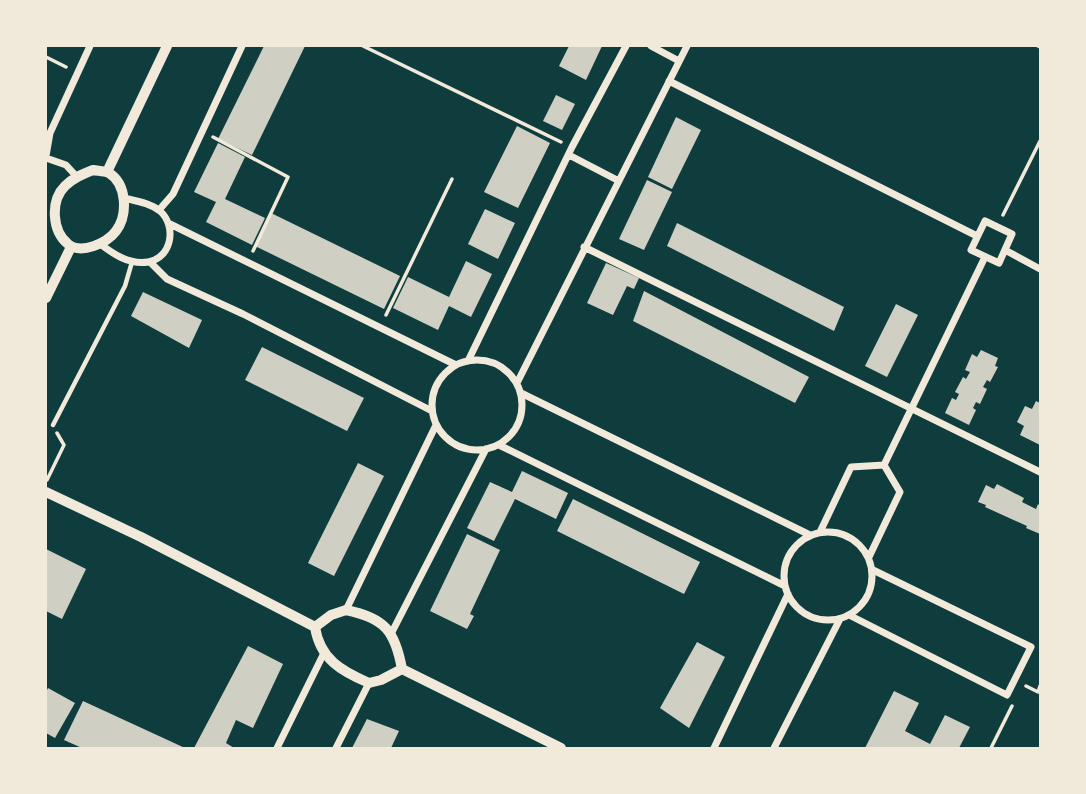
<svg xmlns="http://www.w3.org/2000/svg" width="1086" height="794" viewBox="0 0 1086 794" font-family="'Varela Round',sans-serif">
<rect width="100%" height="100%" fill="#0f3d3e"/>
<path fill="#cfcfc3" d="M264,46H305L252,155L218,139Z
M569,46H602L586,80L559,66Z
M556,95L575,104L562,130L543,121Z
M676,117L701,130L672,189L648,177Z
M517,126L550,143L518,208L484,192Z
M218,143L245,157L225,199L265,218L252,245L206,222L216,202L194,192Z
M647,180L672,192L644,250L619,239Z
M485,209L515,223L498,259L468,244Z
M271,213L400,276L384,309L255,246Z
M677,223L844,307L834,331L667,246Z
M466,261L492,274L471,317L449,306L438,330L393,308L408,277L449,297Z
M606,263L639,278L634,289L627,286L613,315L587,303Z
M644,291L809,377L795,403L633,321Z
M143,292L202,320L189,348L131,316Z
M896,304L918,315L887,377L865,366Z
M262,347L364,398L347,431L245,380Z
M981,350L998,358L995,366L998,367L990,382L987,380L983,387L987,389L980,404L976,402L973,408L976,410L969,425L945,413L952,398L956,400L959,394L955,392L963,377L966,379L970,372L965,370L972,354L977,357Z
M1036,401L1040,403V445L1020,435L1024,426L1017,422L1025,406L1032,409Z
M358,463L384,476L334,576L308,563Z
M522,471L568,493L556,519L515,499L494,541L467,528L490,482L512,492Z
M997,484L1024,498L1022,502L1036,509L1038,504L1040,506V534L1026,528L1027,526L985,507L986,505L978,502L986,485L994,489Z
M573,499L700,562L684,594L557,531Z
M467,534L500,550L470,614L474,616L467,629L430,611Z
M46,549L86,569L62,619L46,611Z
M697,642L725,657L689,728L660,708Z
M248,646L283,664L253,728L236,720L226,743L234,748H194Z
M48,688L75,703L55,738L46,733V692Z
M894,691L919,703L905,731L930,744L945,715L970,727L959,748H865Z
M83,701L185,748H82L64,740Z
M367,719L399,731L391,748H352Z"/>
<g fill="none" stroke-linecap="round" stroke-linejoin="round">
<path stroke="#f1e9da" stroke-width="3.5" d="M363,46L561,142
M1038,46L1040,47
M46,57L66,67
M213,137L288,177L253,251
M1003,215L1040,141
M386,315L452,179
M47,480L64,445L57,433
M1026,686L1038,692L1040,686
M991,748L1012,706"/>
<path stroke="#f1e9da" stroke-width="4.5" d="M53,425L125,286L132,262"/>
<path stroke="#f1e9da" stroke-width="7" d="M651,46L679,61
M669,81L977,236
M569,155L619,181
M46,156L50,133L90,46
M46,158L66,165L77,177
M159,210L173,194L242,46
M985,221L1012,234L999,263L971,250Z
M170,224L456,365
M99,243C113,254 129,265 148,262C172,258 177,226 160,211C150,203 136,201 124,198
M584,247L1040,472
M1005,250L1040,269
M150,262L167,279L243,314L432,411
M432 405a45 45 0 1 1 90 0a45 45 0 1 1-90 0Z
M468,361L572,147L626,46
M517,383L687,46
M521,393L810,535
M499,445L785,586
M884,465L985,257
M784 576a44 44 0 1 1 88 0a44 44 0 1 1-88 0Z
M820,532L851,467L884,465
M869,557L900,492L884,465
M346,610L436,425
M849,615L1007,695L1031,647L873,570
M391,634L486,449
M277,748L324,653
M336,748L369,683
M714,748L788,594
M774,748L840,619"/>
<path stroke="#f1e9da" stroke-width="10" d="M93,170C98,171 104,171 109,173C127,184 128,215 116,231C107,243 81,255 68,244C52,231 50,201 65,186C73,178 83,174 93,170Z
M107,172L167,46
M46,298L71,247
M46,492L141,537L315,627
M346,610C385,618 395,631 402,669L381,680L369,683C341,671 320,659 315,627L331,615Z
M402,669L561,748"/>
</g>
<rect width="1086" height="794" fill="none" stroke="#f1e9da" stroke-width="94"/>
</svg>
